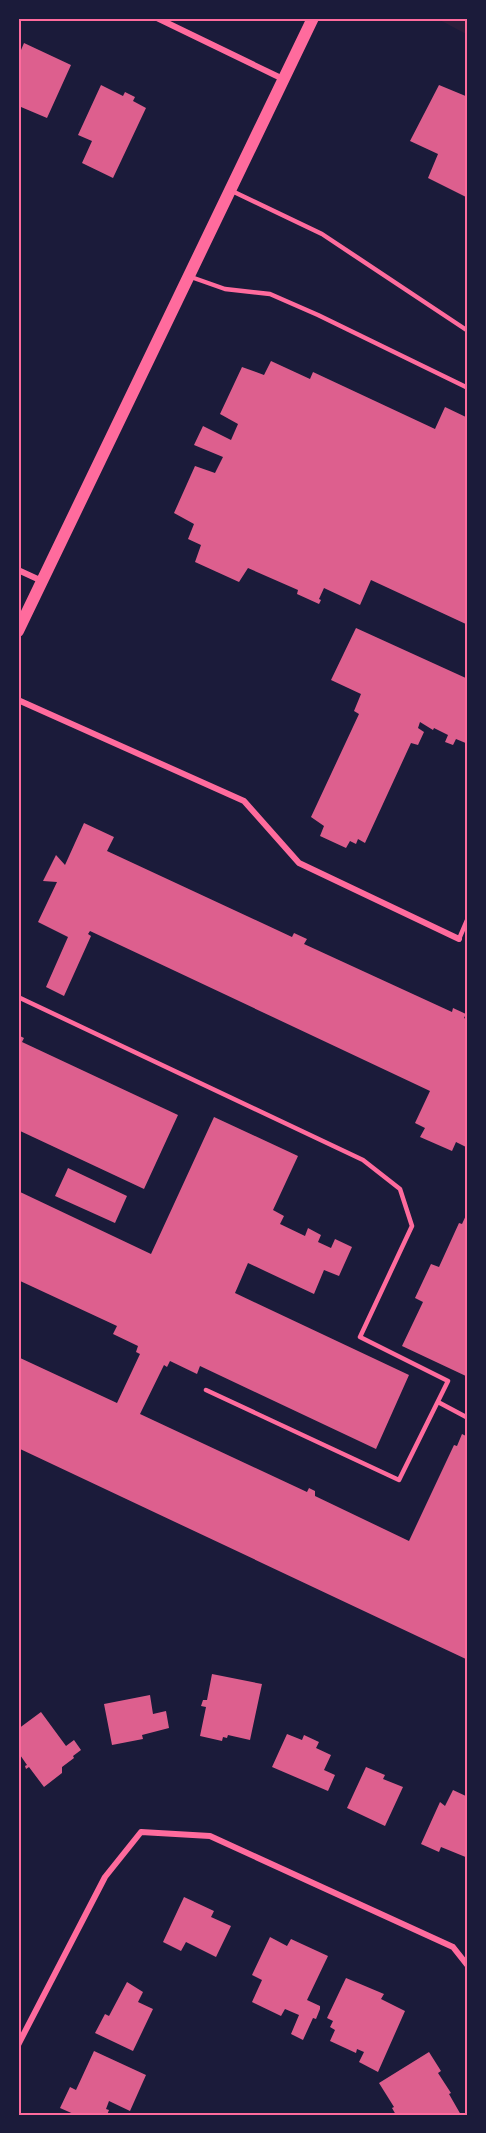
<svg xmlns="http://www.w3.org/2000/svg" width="486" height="2133" viewBox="0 0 486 2133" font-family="'Fira Sans Condensed',sans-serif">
<rect width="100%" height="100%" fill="#1b1b3a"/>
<path fill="#2a1e3b" d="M436,18H468V35Z"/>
<path fill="#dd5f8e" d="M24,43L71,65L47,118L21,107L18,114V57Z
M101,85L123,96L125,92L135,97L133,101L146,108L113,178L82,163L92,141L78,135Z
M439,85L468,97V198L428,178L438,154L410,141Z
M271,361L310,379L313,372L435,429L445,407L468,418V625L371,580L360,605L324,588L319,599L321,600L319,604L297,594L298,590L248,568L239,582L195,562L201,545L188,539L194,524L174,513L195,466L215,473L223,457L194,445L203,426L231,440L238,424L220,414L242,367L264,375Z
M356,628L468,679V744L456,739L453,745L445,742L448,735L434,728L433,730L420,722L418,728L424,732L418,745L411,743L365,843L358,839L356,844L350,841L346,848L320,836L324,826L311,817L359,714L354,711L361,694L331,680Z
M84,823L114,837L107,851L292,937L294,933L307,939L304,944L452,1012L453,1008L466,1014L464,1018L468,1020V1148L456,1142L452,1151L420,1137L425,1128L415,1123L430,1091L90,931L88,934L91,936L64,996L46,987L68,937L38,922L57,882L43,881L56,855L65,865Z
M18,1035L24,1038L22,1042L178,1115L144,1189L18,1130Z
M214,1117L298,1156L273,1210L284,1216L280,1224L305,1236L308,1228L321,1235L318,1242L331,1248L335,1239L352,1247L339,1276L324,1270L314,1294L248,1263L235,1293L409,1375L376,1449L200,1366L197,1374L170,1361L167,1367L164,1365L140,1414L307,1492L309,1488L315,1491V1496L409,1541L454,1445L457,1446L462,1434L468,1437V1660L18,1448V1357L117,1403L140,1354L136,1352L138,1346L113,1334L117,1326L18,1280V1191L151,1254Z
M68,1168L127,1196L115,1223L55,1196Z
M468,1211V1377L402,1346L423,1302L415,1298L431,1264L439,1267L459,1223L462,1224Z
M212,1674L262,1684L250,1740L228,1735L227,1738L223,1737L222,1741L200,1736L206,1707L201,1706L203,1700H207Z
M150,1695L153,1714L166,1711L169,1728L142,1735L143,1739L112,1745L104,1704Z
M41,1712L66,1746L74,1740L81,1750L73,1756L74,1758L62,1767V1773L44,1787L29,1767L26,1769L25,1766L27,1765L18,1752V1729Z
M287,1734L302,1740L304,1735L319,1742L316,1748L331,1755L324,1770L335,1775L328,1791L272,1767Z
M366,1767L385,1775L383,1779L403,1787L385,1826L347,1808Z
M453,1790L468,1797V1858L441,1847L439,1852L421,1844L440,1802L445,1806Z
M184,1897L214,1911L211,1917L231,1926L216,1957L186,1942L181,1951L163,1942Z
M270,1937L287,1946L291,1939L328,1956L307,2000L320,2006V2009L316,2019L313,2018L303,2040L291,2034L299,2015L285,2009L281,2016L252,2002L262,1980L252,1975Z
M346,1978L384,1994L381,1999L405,2011L378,2072L359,2062L364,2052L357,2049L356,2053L330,2041L335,2030L330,2027L333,2021L327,2018Z
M127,1982L143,1992L138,2002L153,2009L133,2051L95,2033L105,2014L109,2016Z
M94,2051L146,2075L130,2111L109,2101L106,2109L109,2110L107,2115H76L60,2108L70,2087L76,2090Z
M429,2052L441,2071L438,2073L451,2093L449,2094L461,2115H396L392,2108L394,2107L379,2083Z"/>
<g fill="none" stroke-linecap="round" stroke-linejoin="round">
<path stroke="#ff6b9d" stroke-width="4.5" d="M232,191L322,234L468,331
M191,277L225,289L270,294L318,315L468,388
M459,939L468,918
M18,997L363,1160L400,1189L412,1226L360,1337L448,1381L399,1480L206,1390
M438,1402L468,1418"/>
<path stroke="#ff6b9d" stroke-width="6" d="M157,18L283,79
M18,570L42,581
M18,700L244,801L299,863L459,939
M18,2045L105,1877L141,1832L210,1836L453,1947L468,1966"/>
<path stroke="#ff6b9d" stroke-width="12" d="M18,631L313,18"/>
</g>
<rect width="486" height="2133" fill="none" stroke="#1b1b3a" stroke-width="39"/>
<rect x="20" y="20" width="446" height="2094" fill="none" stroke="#ff6b9d" stroke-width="2"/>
</svg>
